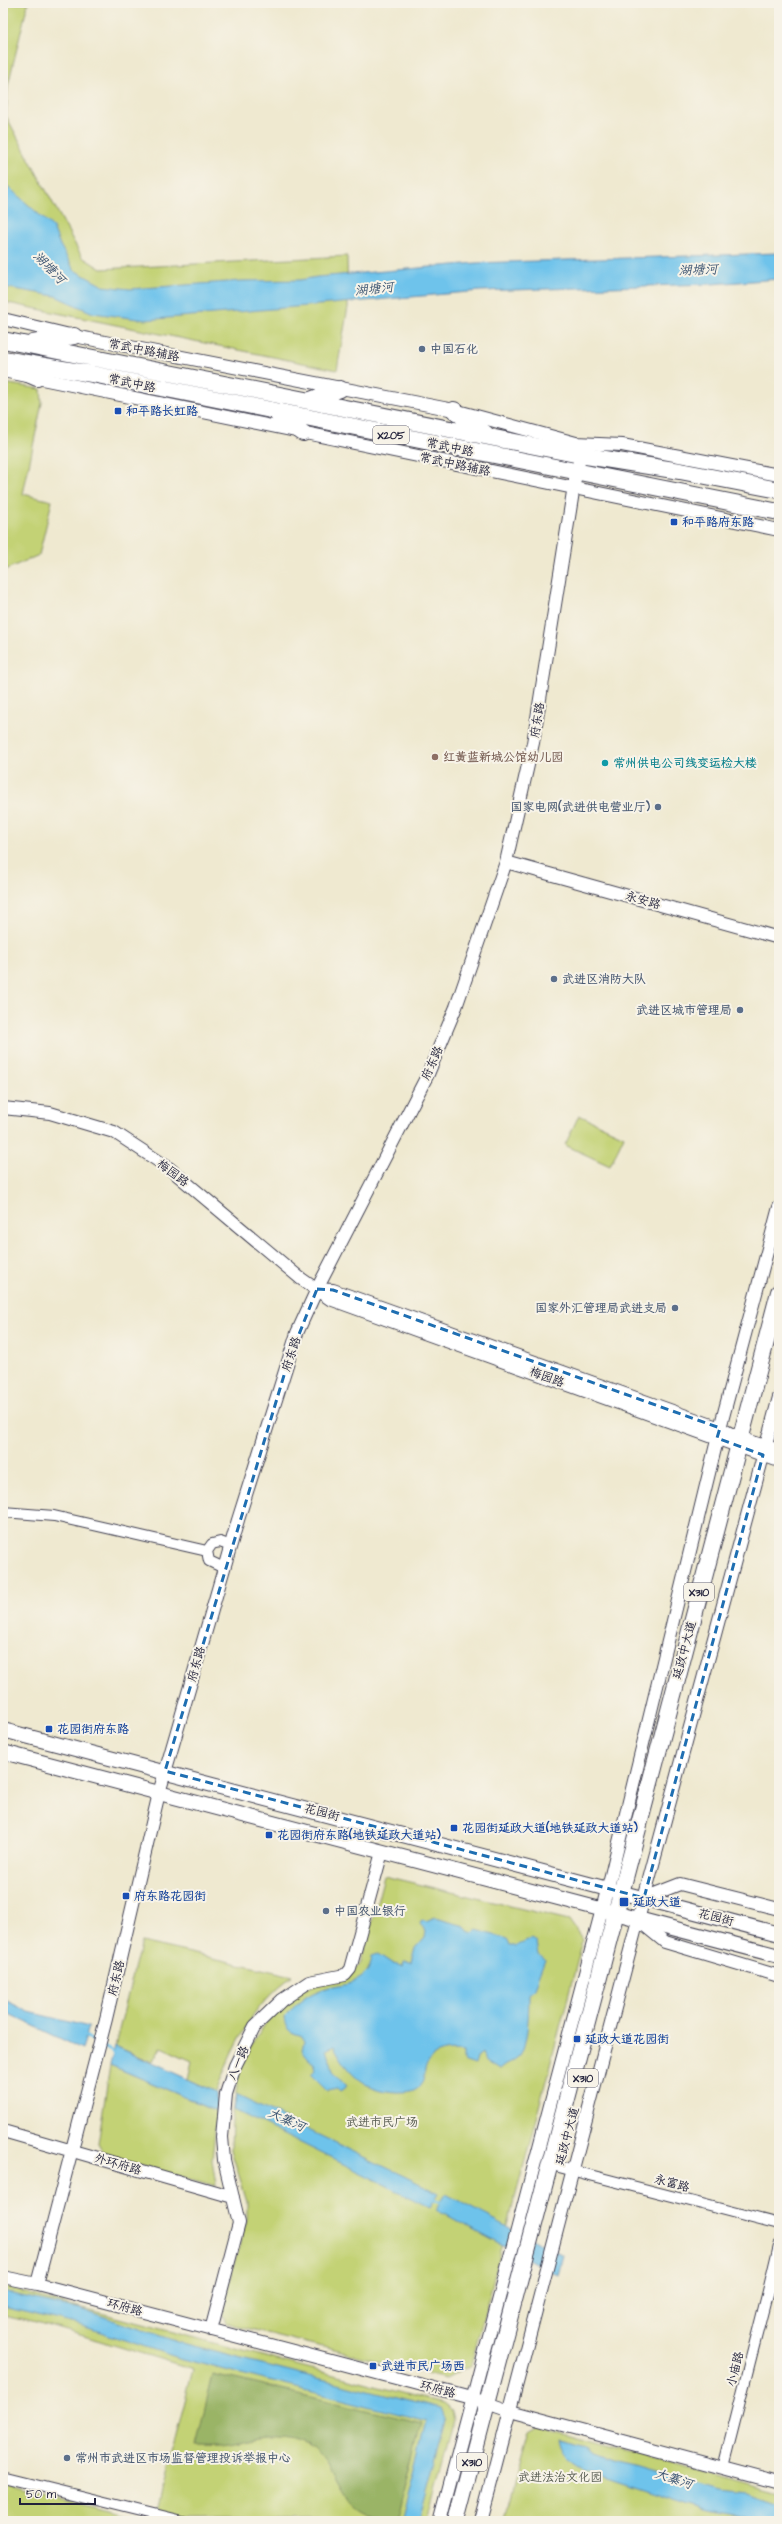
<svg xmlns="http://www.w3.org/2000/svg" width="782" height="2524" viewBox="0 0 782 2524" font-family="'Architects Daughter','LXGW WenKai TC',sans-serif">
<rect width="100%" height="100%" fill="#f7f3e8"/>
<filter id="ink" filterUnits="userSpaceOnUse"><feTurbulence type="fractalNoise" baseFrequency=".025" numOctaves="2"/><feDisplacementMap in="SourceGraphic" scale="8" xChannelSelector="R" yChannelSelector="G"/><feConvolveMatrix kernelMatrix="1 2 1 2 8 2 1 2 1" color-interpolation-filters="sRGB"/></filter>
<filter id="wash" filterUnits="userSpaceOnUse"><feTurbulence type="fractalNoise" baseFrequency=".012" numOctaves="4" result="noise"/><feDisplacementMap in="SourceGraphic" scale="16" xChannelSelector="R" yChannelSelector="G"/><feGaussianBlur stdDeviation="0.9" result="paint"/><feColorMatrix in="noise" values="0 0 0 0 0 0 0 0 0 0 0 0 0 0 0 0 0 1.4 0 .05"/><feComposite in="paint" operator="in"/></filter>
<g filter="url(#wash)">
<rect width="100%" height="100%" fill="#efe9d0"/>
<path fill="#c3d274" stroke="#727a58" d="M4,3H28L8,85L6,116L82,257L101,269L347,256L348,307L337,370L3,302Z
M3,383L41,389L42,403L23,494L52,501L39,555L7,569L3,575Z
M579,1115L624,1136L610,1166L565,1145Z
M384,1876L569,1920L583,1940L471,2365L446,2378L226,2323L221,2310L247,2219V2201L231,2150L232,2120L239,2072L254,2040L277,2008L293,1993L354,1971L361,1962Z
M141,1942L293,1976C253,2003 232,2048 216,2092L188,2079L192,2061L161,2047L153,2062L115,2046Z
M110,2065L217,2111L212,2160L216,2186L105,2156L98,2144Z
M3,2287L443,2404L452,2411L454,2420L427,2521H155L193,2369L37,2322L3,2315Z
M538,2426L779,2493V2521H504L528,2432Z
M3,2484L147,2521H3Z"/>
<path fill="#9ab466" stroke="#5e6b50" d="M213,2374L422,2423L397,2516C326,2524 346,2453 293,2439C271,2433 250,2441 229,2444C219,2446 207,2445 196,2445Z"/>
<path fill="#6ec3eb" stroke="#487293" d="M3,182L53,227L60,245L74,270L103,286L130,289L241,281L300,280L317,277L476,263L779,253V279L711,284L480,291L145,320L93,313L55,296L3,287Z
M435,1918L465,1926L468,1931L473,1933L477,1930L507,1939L510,1946H516L532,1939L537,1942L539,1955L545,1959L534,1988L529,1994C529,2007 528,2047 519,2056C513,2062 505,2064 499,2070L485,2061L482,2054L477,2058L475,2065L463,2061V2052C450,2050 431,2051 426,2066C423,2074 426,2082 417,2088C412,2092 403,2092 397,2092C365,2091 348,2073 334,2046L326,2050L335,2073L347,2086L340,2091L337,2088L327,2090L312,2075L316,2071L315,2066L302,2050L304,2041L300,2035C289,2032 285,2029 284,2017C294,2007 304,1996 318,1991C342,1980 368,1989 372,1956L378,1954L393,1964L403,1966L404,1962L412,1963L416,1948L425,1938L426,1931L420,1924L422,1920L426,1922Z
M3,1999L29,2012L89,2027L82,2049L3,2011Z
M115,2046L216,2092L217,2111L110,2065Z
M236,2095L439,2193L430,2207L234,2110Z
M446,2194L563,2256L558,2275L436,2210Z
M3,2292L81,2309L187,2345L440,2409L446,2420L419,2521H401L427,2421L182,2359L76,2324L3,2307Z
M560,2439L588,2446L593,2453L719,2491L747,2494L779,2505V2521H758L685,2504L584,2470C569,2462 564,2456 560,2439Z"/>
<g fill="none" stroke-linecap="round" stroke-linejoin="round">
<path stroke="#6ec3eb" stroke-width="3" d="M83,2035L97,2043
M102,2046L116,2054
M433,2198L444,2204"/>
</g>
</g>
<g filter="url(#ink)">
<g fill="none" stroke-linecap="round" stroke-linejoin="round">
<g stroke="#414051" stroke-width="12">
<path id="minor" d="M3,1512L54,1516L207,1551
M224,1568L209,1561L207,1551L212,1544L220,1542L231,1546
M559,2167L779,2224
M768,2291L779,2245
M723,2468L768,2291L779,2280
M3,2477L182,2521"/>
</g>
<g stroke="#414051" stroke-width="14">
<path id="tertiary" d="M3,319L74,336L454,410L576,443L622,445L779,475
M3,371L779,530
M506,862L779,938
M3,1108L50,1113L114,1132L169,1168L300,1278L330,1299L779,1461
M317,1289L333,1290L720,1428L739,1438L779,1450
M644,1898L680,1884L779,1909
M638,1920L665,1942L779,1976
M3,2131L233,2197
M3,2277L37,2284L472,2398L510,2411L779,2483
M37,2284L106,2019L159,1793L238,1520L297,1333L317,1289L428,1074L456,1007L506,862L533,743L576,473L584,444
M211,2330L239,2223L224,2160L222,2137L226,2094L235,2066L255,2026L282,2000L309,1982L345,1975L350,1969L382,1852
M440,2521L611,1875L720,1428L779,1207
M481,2521L638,1920L779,1397"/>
</g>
<g stroke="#414051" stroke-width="16">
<path id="secondary" d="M3,1730L779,1934
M3,1752L779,1956"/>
</g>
<g stroke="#414051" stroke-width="18">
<path id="primary" d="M3,340L580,455L680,471L779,490
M33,343L74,336
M3,359L92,374L779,512
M12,367L37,378
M308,401L340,389
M454,410L486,434
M278,415L303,433
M456,2521L779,1292"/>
</g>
<use href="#minor" stroke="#fff" stroke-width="10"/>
<use href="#tertiary" stroke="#fff" stroke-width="12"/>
<use href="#secondary" stroke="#fff" stroke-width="14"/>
<use href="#primary" stroke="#fff" stroke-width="16"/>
</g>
</g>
<path fill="none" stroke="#1f6fb2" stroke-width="3" stroke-dasharray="8 5" stroke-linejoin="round" d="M317,1289L333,1290L720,1428L717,1438L763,1455L644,1898L165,1771L288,1362Z"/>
<g fill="#5c6f8a" stroke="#f7f3e8" stroke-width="1.5">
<circle cx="422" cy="349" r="4"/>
<circle cx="658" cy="807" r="4"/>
<circle cx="554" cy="979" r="4"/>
<circle cx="740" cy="1010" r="4"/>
<circle cx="675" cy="1308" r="4"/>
<circle cx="326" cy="1911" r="4"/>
<circle cx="67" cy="2458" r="4"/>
</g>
<g fill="#1a4fb4" stroke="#f7f3e8" stroke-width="1.5">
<rect x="114" y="407" width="8" height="8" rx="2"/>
<rect x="670" y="518" width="8" height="8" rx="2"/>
<rect x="45" y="1725" width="8" height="8" rx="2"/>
<rect x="450" y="1824" width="8" height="8" rx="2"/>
<rect x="265" y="1831" width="8" height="8" rx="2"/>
<rect x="122" y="1892" width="8" height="8" rx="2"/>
<rect x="619" y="1897" width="10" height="10" rx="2"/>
<rect x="573" y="2035" width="8" height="8" rx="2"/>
<rect x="369" y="2362" width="8" height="8" rx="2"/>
</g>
<circle fill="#8d6e63" stroke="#f7f3e8" stroke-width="1.5" cx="435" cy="757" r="4"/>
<circle fill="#0f9aa8" stroke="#f7f3e8" stroke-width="1.5" cx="605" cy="763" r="4"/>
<g text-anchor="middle" stroke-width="4" stroke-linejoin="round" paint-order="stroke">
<g fill="#f7f3e8" stroke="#62616f" stroke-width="1">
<rect x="373" y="426" width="36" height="18" rx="3"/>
<rect x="684" y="1583" width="30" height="18" rx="3"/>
<rect x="568" y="2069" width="30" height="18" rx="3"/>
<rect x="457" y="2453" width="30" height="18" rx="3"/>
</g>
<g font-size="11" font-weight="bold" fill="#22223b">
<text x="391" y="439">X205</text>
<text x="699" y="1596">X310</text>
<text x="583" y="2082">X310</text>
<text x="472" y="2466">X310</text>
</g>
<g font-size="12" font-weight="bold" fill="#4e5e75" stroke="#f7f3e8" text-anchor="start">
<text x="430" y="353">中国石化</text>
<text x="650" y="811" text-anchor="end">国家电网(武进供电营业厅)</text>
<text x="562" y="983">武进区消防大队</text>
<text x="732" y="1014" text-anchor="end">武进区城市管理局</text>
<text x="667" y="1312" text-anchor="end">国家外汇管理局武进支局</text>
<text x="334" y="1915">中国农业银行</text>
<text x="75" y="2462">常州市武进区市场监督管理投诉举报中心</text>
</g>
<g font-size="12" fill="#22223b" stroke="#f7f3e8">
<text transform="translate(144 350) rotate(11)" y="4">常武中路辅路</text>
<text transform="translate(132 383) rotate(12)" y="4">常武中路</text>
<text transform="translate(450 447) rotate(12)" y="4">常武中路</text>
<text transform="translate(455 464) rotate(12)" y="4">常武中路辅路</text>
<text transform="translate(537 720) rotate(-81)" y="4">府东路</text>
<text transform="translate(643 900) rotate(16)" y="4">永安路</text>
<text transform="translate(432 1063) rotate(-66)" y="4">府东路</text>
<text transform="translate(173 1173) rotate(37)" y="4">梅园路</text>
<text transform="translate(291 1354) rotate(-72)" y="4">府东路</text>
<text transform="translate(547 1377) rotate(20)" y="4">梅园路</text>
<text transform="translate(684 1650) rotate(-75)" y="4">延政中大道</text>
<text transform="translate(196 1664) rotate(-74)" y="4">府东路</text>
<text transform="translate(322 1812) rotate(15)" y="4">花园街</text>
<text transform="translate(716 1917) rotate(15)" y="4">花园街</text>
<text transform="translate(116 1978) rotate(-77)" y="4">府东路</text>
<text transform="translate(238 2063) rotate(-67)" y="4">八一路</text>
<text transform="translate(567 2136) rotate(-75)" y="4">延政中大道</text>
<text transform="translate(118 2164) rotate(16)" y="4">外环府路</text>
<text transform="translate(672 2183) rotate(15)" y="4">永富路</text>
<text transform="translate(125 2307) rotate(15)" y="4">环府路</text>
<text transform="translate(735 2369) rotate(-76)" y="4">小庙路</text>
<text transform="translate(438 2389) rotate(15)" y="4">环府路</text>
</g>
<g font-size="12" font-weight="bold" fill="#164399" stroke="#f7f3e8" text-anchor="start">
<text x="126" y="415">和平路长虹路</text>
<text x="682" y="526">和平路府东路</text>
<text x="57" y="1733">花园街府东路</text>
<text x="462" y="1832">花园街延政大道(地铁延政大道站)</text>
<text x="277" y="1839">花园街府东路(地铁延政大道站)</text>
<text x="134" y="1900">府东路花园街</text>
<text x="633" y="1906">延政大道</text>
<text x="585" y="2043">延政大道花园街</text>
<text x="381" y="2370">武进市民广场西</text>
</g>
<g font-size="12" font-weight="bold" fill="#785e54" stroke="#f7f3e8" text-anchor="start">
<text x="443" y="761">红黄蓝新城公馆幼儿园</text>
</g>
<g font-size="12" font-weight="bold" fill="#0d838f" stroke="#f7f3e8" text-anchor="start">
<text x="613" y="767">常州供电公司线变运检大楼</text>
</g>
<g font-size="12" fill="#52574c" stroke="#f7f3e8">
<text x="382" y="2126">武进市民广场</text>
<text x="560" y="2481">武进法治文化园</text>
</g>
<g font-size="13" font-style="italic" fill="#395270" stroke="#f7f3e8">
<text transform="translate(50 267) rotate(46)" y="5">湖塘河</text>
<text transform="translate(698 269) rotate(-2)" y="5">湖塘河</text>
<text transform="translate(374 288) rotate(-6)" y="5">湖塘河</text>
<text transform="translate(287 2119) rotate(24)" y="5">大寨河</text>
<text transform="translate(674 2478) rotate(18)" y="5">大寨河</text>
</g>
</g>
<rect width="782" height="2524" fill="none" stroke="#f7f3e8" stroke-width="16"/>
<path d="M20 2498v6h75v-6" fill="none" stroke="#22223b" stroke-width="2"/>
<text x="26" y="2498" font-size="12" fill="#22223b" stroke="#f7f3e8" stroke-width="3" paint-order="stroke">50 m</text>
</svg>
